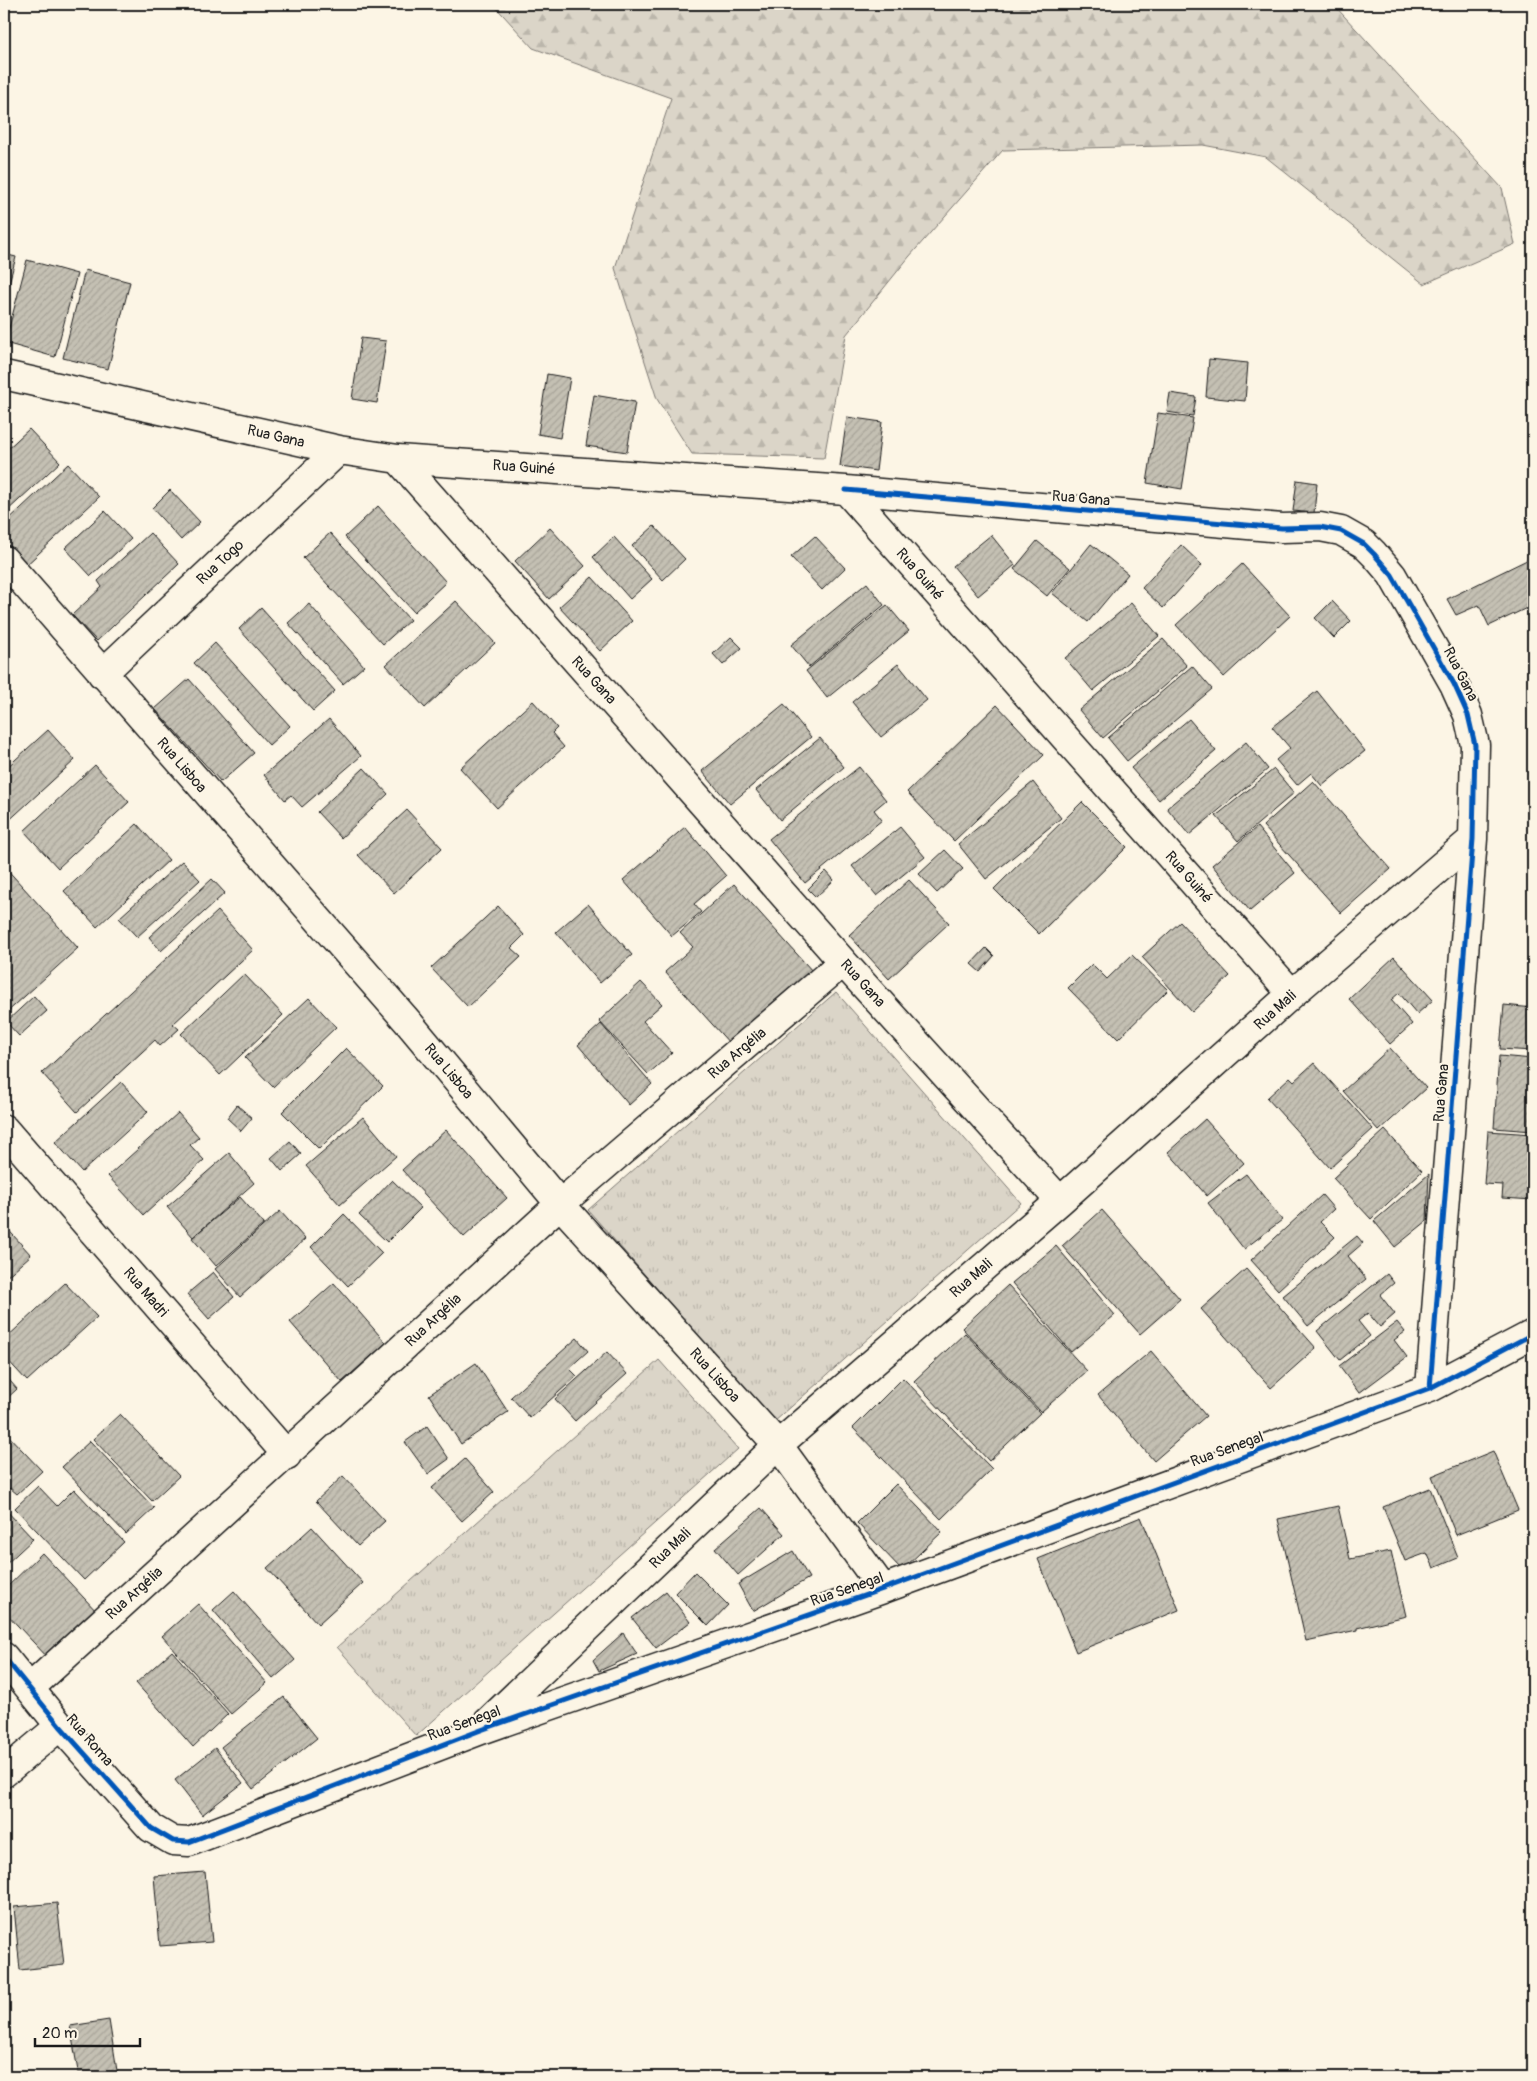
<svg xmlns="http://www.w3.org/2000/svg" width="1537" height="2081" viewBox="0 0 1537 2081" font-family="Pangolin,sans-serif">
<defs>
<pattern id="grass-tufts" width="24" height="20" patternUnits="userSpaceOnUse" patternTransform="scale(1.25)"><rect width="24" height="20" fill="#dbd5c8"/><path d="M3 7l-1-3M5 7V3M7 7l1-3M15 17l-1-3M17 17v-4M19 17l1-3" fill="none" stroke="#bbb6ab"/></pattern>
<pattern id="forest-firs" width="22" height="20" patternUnits="userSpaceOnUse" patternTransform="scale(1.25)"><rect width="22" height="20" fill="#dbd5c8"/><path d="M5 1l3.5 6h-7zM16 11l3.5 6h-7z" fill="#bbb6ab"/></pattern>
<pattern id="building-hatch" width="6" height="6" patternUnits="userSpaceOnUse" patternTransform="scale(1.25)"><rect width="6" height="6" fill="#c4c0b3"/><path d="M-1 1l2-2M0 6l6-6M5 7l2-2" fill="none" stroke="#a8a499"/></pattern>
</defs>
<rect width="100%" height="100%" fill="#fcf5e5"/>
<filter id="ink" filterUnits="userSpaceOnUse"><feTurbulence type="fractalNoise" baseFrequency=".02" numOctaves="2"/><feDisplacementMap in="SourceGraphic" scale="10" xChannelSelector="R" yChannelSelector="G"/><feConvolveMatrix kernelMatrix="1 2 1 2 8 2 1 2 1" color-interpolation-filters="sRGB"/></filter>
<g filter="url(#ink)">
<path fill="url(#grass-tufts)" stroke="#7c7872" d="M836,992L1021,1203L774,1422L588,1210Z
M659,1360L738,1449L416,1736L337,1647Z"/>
<path fill="url(#forest-firs)" stroke="#7c7872" d="M493,4H1333L1502,188L1515,244L1424,284L1266,157L1203,145L1003,150L909,257L846,335L824,458L692,454L657,399L615,268L671,98L533,48Z"/>
<path fill="url(#building-hatch)" stroke="#1c1c1c" d="M4,254L16,257L4,302Z
M27,260L77,274L55,357L5,343Z
M85,270L130,282L108,369L63,358Z
M361,338L386,341L377,403L352,399Z
M1209,359L1248,363L1245,401L1206,397Z
M547,374L570,378L560,438L538,434Z
M1170,393L1196,397L1193,416L1167,412Z
M594,395L635,402L627,452L586,446Z
M1158,413L1193,418L1182,489L1147,483Z
M847,417L882,422L876,471L840,466Z
M29,429L60,462L5,513L4,452Z
M68,464L99,497L22,569L4,549V524Z
M1297,480L1317,483L1314,513L1293,511Z
M170,490L200,522L181,540L152,508Z
M378,506L446,582L414,612L345,537Z
M105,511L131,539L91,576L65,548Z
M654,526L685,559L663,580L632,546Z
M550,528L585,566L549,599L515,561Z
M150,533L179,564L97,641L72,615L102,587L98,581Z
M330,533L410,620L383,644L303,558Z
M991,535L1015,565L978,596L953,566Z
M815,536L845,568L822,590L791,557Z
M614,537L652,579L630,599L593,557Z
M1037,541L1070,568L1047,596L1014,569Z
M1091,544L1128,574L1088,622L1052,593Z
M1181,545L1202,565L1163,608L1142,588Z
M1533,557V605L1489,626L1479,605L1456,615L1447,599Z
M1242,564L1290,616L1224,677L1176,625Z
M592,577L632,621L600,651L559,607Z
M867,583L884,605L809,667L791,645Z
M456,601L495,643L425,708L386,665Z
M1332,601L1351,621L1334,638L1315,618Z
M1131,603L1159,636L1093,691L1065,658Z
M309,604L364,666L343,684L288,623Z
M887,605L909,631L827,698L806,671Z
M261,608L335,691L313,711L239,629Z
M1533,615V635L1526,618Z
M731,637L742,648L723,665L713,654Z
M1163,639L1187,666L1103,738L1079,710Z
M215,643L290,726L269,745L194,663Z
M898,664L927,700L881,737L852,702Z
M1192,666L1212,689L1127,761L1108,738Z
M189,679L254,753L221,782L155,709Z
M1317,691L1365,751L1322,786L1311,773L1297,785L1276,760L1290,748L1272,727Z
M533,701L557,728L552,733L564,747L497,808L460,768Z
M784,704L811,737L730,804L702,771Z
M997,705L1044,755L954,841L907,792Z
M329,719L361,756L302,807L291,795L285,800L264,775Z
M1189,719L1216,751L1159,800L1131,768Z
M48,730L75,760L4,825V770Z
M820,738L844,767L780,820L756,790Z
M1246,742L1268,769L1189,835L1167,808Z
M95,765L129,802L58,868L24,831Z
M859,767L886,800L874,810L882,820L805,883L769,839Z
M364,768L388,794L341,838L317,812Z
M1274,769L1294,793L1238,841L1216,816Z
M1313,781L1391,869L1341,913L1263,826Z
M1033,782L1061,818L986,879L958,844Z
M1082,802L1127,847L1039,934L994,889Z
M407,810L442,848L394,893L358,855Z
M137,824L169,860L97,927L64,891Z
M685,827L726,876L694,904L701,912L672,936L623,880Z
M900,827L925,857L877,896L852,866Z
M1257,827L1295,873L1250,911L1212,865Z
M945,850L963,869L937,893L919,874Z
M182,861L200,880L137,937L119,918Z
M4,866L78,948L4,1015Z
M826,871L834,880L816,897L808,889Z
M212,879L225,893L161,951L149,937Z
M909,880L949,923L889,979L849,935Z
M734,884L813,972L731,1045L665,972L693,947L680,933Z
M588,904L632,955L600,983L556,932Z
M498,906L524,935L511,948L521,957L468,1007L431,968Z
M218,911L253,950L173,1024L179,1029L160,1046L155,1040L77,1112L42,1073Z
M1180,922L1230,976L1192,1012L1142,957Z
M986,948L994,956L980,972L971,964Z
M1132,955L1168,990L1118,1039L1068,988L1092,964L1107,979Z
M1394,957L1433,1000L1417,1014L1399,993L1391,1000L1412,1024L1390,1044L1349,999Z
M244,974L283,1015L220,1075L181,1034Z
M641,982L662,1004L643,1021L672,1053L648,1074L599,1021Z
M34,996L47,1011L19,1036L6,1022Z
M309,998L336,1027L273,1087L245,1058Z
M1504,1005L1533,1008V1051L1500,1049Z
M601,1024L652,1084L629,1105L578,1045Z
M346,1048L383,1086L319,1149L282,1112Z
M1390,1048L1426,1088L1379,1131L1343,1091Z
M1499,1056L1533,1059V1131L1494,1128Z
M1314,1063L1373,1129L1330,1168L1267,1098L1290,1077L1294,1081Z
M121,1082L148,1112L82,1172L55,1142Z
M237,1105L252,1118L241,1131L227,1118Z
M178,1113L199,1137L190,1145L204,1160L144,1215L108,1176Z
M363,1117L396,1156L340,1205L306,1166Z
M1205,1119L1244,1163L1207,1196L1168,1152Z
M446,1130L507,1198L464,1237L402,1170Z
M1385,1130L1422,1171L1371,1219L1333,1178Z
M1488,1131L1533,1134V1200L1502,1198L1503,1185L1484,1184Z
M290,1141L301,1154L282,1171L271,1158Z
M229,1153L254,1183L193,1237L167,1207Z
M1246,1174L1282,1220L1244,1249L1208,1203Z
M1429,1174L1427,1221L1395,1247L1374,1221Z
M392,1180L421,1208L387,1242L359,1215Z
M1322,1195L1334,1209L1320,1222L1335,1237L1278,1290L1251,1260Z
M240,1197L264,1224L216,1266L192,1238Z
M1102,1210L1180,1299L1140,1334L1062,1246Z
M280,1211L305,1239L240,1297L215,1269Z
M344,1214L382,1253L348,1286L311,1247Z
M4,1225L31,1255L4,1279Z
M1357,1236L1363,1243L1348,1256L1366,1279L1308,1326L1283,1296Z
M1056,1246L1115,1315L1071,1352L1012,1283Z
M1246,1269L1316,1348L1271,1388L1201,1309Z
M213,1272L234,1297L209,1319L187,1294Z
M1387,1274L1394,1283L1380,1295L1395,1314L1380,1327L1368,1313L1358,1321L1370,1336L1340,1360L1317,1331Z
M65,1283L97,1317L27,1381L4,1356V1340Z
M334,1283L386,1343L342,1382L290,1322Z
M1008,1285L1087,1371L1041,1412L962,1328Z
M1397,1322L1405,1332L1394,1340L1407,1357L1359,1393L1339,1366Z
M965,1333L1040,1413L989,1461L914,1381Z
M577,1338L588,1351L569,1368L577,1376L530,1418L511,1397Z
M1151,1351L1206,1416L1154,1461L1098,1395Z
M607,1352L627,1374L575,1421L555,1399Z
M476,1363L508,1412L461,1444L429,1395Z
M4,1374L17,1389L4,1401Z
M903,1378L992,1469L941,1519L853,1428Z
M120,1414L179,1476L152,1501L93,1439Z
M427,1426L449,1459L428,1474L405,1442Z
M4,1431L42,1471L17,1494L10,1488L4,1494Z
M90,1441L154,1508L126,1534L62,1467Z
M1493,1451L1518,1510L1456,1535L1432,1476Z
M465,1459L494,1492L462,1521L432,1488Z
M343,1476L385,1521L358,1546L316,1501Z
M896,1484L942,1532L902,1570L857,1523Z
M38,1486L57,1506L74,1489L124,1542L84,1580L15,1508Z
M1430,1488L1458,1558L1434,1568L1427,1553L1405,1561L1383,1507Z
M1338,1506L1350,1559L1391,1551L1406,1616L1357,1628V1630L1306,1641L1278,1519Z
M4,1508L33,1539L4,1566Z
M761,1508L784,1534L738,1575L715,1548Z
M1141,1517L1179,1610L1076,1652L1038,1559Z
M312,1527L363,1583L318,1624L267,1568Z
M793,1551L809,1578L753,1611L738,1584Z
M42,1553L98,1613L49,1659L4,1611V1590Z
M695,1572L728,1605L708,1626L675,1593Z
M234,1591L295,1660L273,1679L213,1610Z
M666,1591L690,1622L656,1648L632,1618Z
M198,1604L267,1683L231,1714L162,1636Z
M623,1633L637,1654L599,1671L593,1660Z
M172,1651L228,1714L193,1747L136,1683Z
M284,1697L317,1738L253,1789L221,1747Z
M215,1748L243,1783L202,1815L175,1780Z
M205,1872L212,1942L160,1946L154,1876Z
M57,1903L64,1965L20,1970L14,1907Z
M109,2020L118,2077H79L70,2026Z"/>
<g fill="none" stroke-linecap="round" stroke-linejoin="round">
<g stroke="#1c1c1c" stroke-width="31">
<path id="minor" d="M4,375L339,450L398,459L843,962L1060,1201
M398,459L846,490L1292,994
M846,490L1282,528L1320,527L1341,531L1364,544L1374,554L1392,575L1454,684L1468,715L1475,745L1473,839L1430,1388
M4,560L408,1022L560,1204L778,1445L883,1589
M102,674L339,450
M4,1129L287,1455
M4,1657L60,1726L151,1828L173,1841L189,1842L481,1730L883,1589L1430,1388L1533,1334
M30,1688L560,1204L843,962
M487,1723L778,1445L1060,1201L1292,994L1473,839
M4,1773L60,1726"/>
</g>
<use href="#minor" stroke="#fcf5e5" stroke-width="28"/>
<g stroke="#fcf5e5" stroke-width="8">
<path id="cycleway" d="M846,490L1282,528L1320,527L1341,531L1364,544L1374,554L1392,575L1454,684L1468,715L1475,745L1473,839L1430,1388
M4,1657L60,1726L151,1828L173,1841L189,1842L481,1730L883,1589L1430,1388L1533,1334"/>
</g>
<use href="#cycleway" stroke="#0057b8" stroke-width="5"/>
</g>
</g>
<g text-anchor="middle" stroke-width="4.5" stroke-linejoin="round" paint-order="stroke">
<g font-size="15" fill="#1c1c1c" stroke="#fcf5e5">
<text transform="translate(276 436) rotate(13)" y="5">Rua Gana</text>
<text transform="translate(524 467) rotate(4)" y="5">Rua Guiné</text>
<text transform="translate(1081 498) rotate(5)" y="5">Rua Gana</text>
<text transform="translate(220 562) rotate(-43)" y="5">Rua Togo</text>
<text transform="translate(920 574) rotate(49)" y="5">Rua Guiné</text>
<text transform="translate(1461 674) rotate(63)" y="5">Rua Gana</text>
<text transform="translate(594 680) rotate(48)" y="5">Rua Gana</text>
<text transform="translate(182 765) rotate(49)" y="5">Rua Lisboa</text>
<text transform="translate(1189 877) rotate(49)" y="5">Rua Guiné</text>
<text transform="translate(863 983) rotate(48)" y="5">Rua Gana</text>
<text transform="translate(1275 1010) rotate(-42)" y="5">Rua Mali</text>
<text transform="translate(737 1053) rotate(-40)" y="5">Rua Argélia</text>
<text transform="translate(449 1071) rotate(50)" y="5">Rua Lisboa</text>
<text transform="translate(1441 1093) rotate(-85)" y="5">Rua Gana</text>
<text transform="translate(971 1278) rotate(-41)" y="5">Rua Mali</text>
<text transform="translate(146 1292) rotate(49)" y="5">Rua Madri</text>
<text transform="translate(433 1320) rotate(-43)" y="5">Rua Argélia</text>
<text transform="translate(715 1375) rotate(48)" y="5">Rua Lisboa</text>
<text transform="translate(1227 1449) rotate(-20)" y="5">Rua Senegal</text>
<text transform="translate(670 1548) rotate(-44)" y="5">Rua Mali</text>
<text transform="translate(847 1589) rotate(-19)" y="5">Rua Senegal</text>
<text transform="translate(134 1593) rotate(-42)" y="5">Rua Argélia</text>
<text transform="translate(464 1723) rotate(-20)" y="5">Rua Senegal</text>
<text transform="translate(90 1740) rotate(49)" y="5">Rua Roma</text>
</g>
</g>
<rect width="1537" height="2081" fill="none" stroke="#fcf5e5" stroke-width="20"/>
<rect x="10" y="10" width="1517" height="2061" fill="none" stroke="#1c1c1c" stroke-width="2" filter="url(#ink)"/>
<path d="M35 2038v8h105v-8" fill="none" stroke="#1c1c1c" stroke-width="2.5"/>
<text x="42" y="2038" font-size="15" fill="#1c1c1c" stroke="#fcf5e5" stroke-width="4" paint-order="stroke">20 m</text>
</svg>
